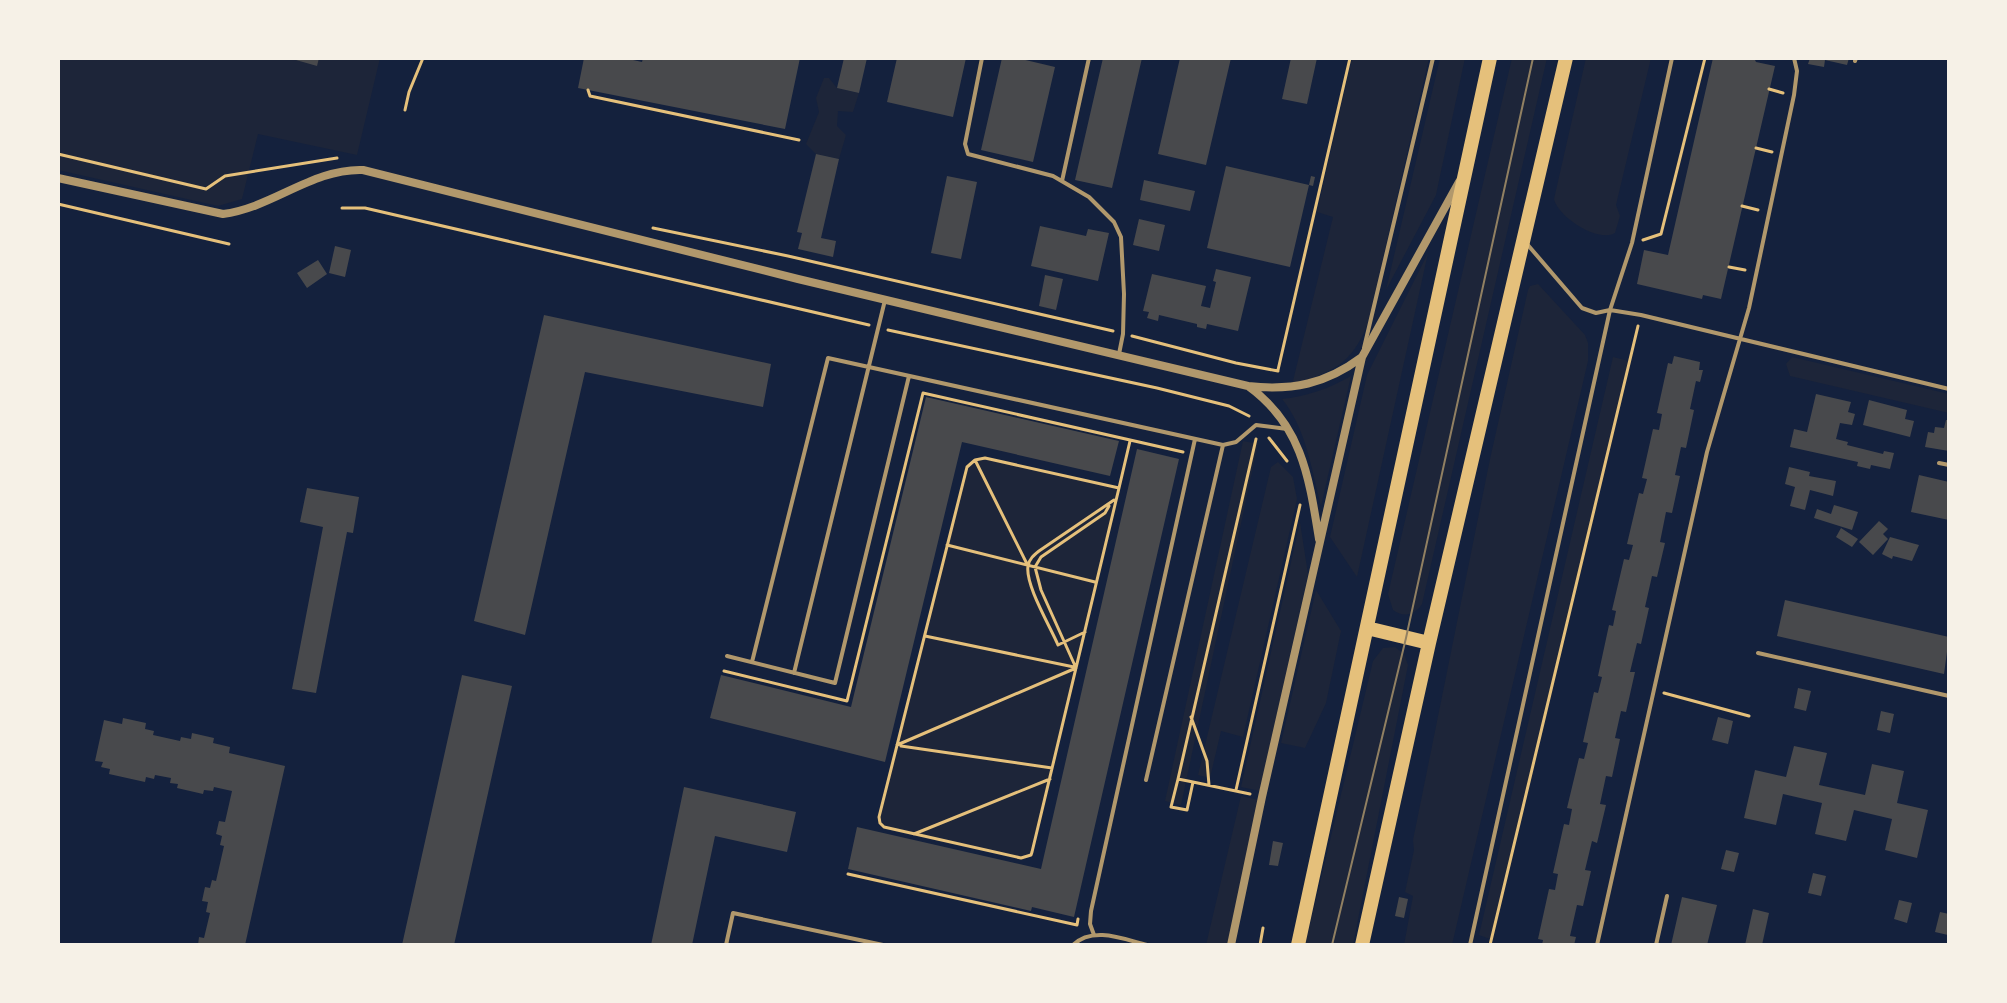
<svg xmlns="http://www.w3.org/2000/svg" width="2007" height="1003" viewBox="0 0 2007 1003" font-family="Manrope,sans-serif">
<rect width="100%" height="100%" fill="#14213d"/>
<path fill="#1d2539" d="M58,58H380L357,155L258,134L242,199L218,206L58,170Z
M1352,58H1429L1368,323C1351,366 1333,371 1292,385L1333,217L1317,212Z
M1440,58H1465L1436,195L1386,290Z
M1512,58H1547L1422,604C1415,615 1404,618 1393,610L1388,594Z
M1586,58H1651L1616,205L1620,216L1615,233C1598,243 1558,217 1554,199Z
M824,78H829L837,88L859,93L853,112L838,111L837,126L846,135L839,159L816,154L806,144L819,112L816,98Z
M1428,253L1357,577L1330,537L1367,375Z
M1538,284L1585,335L1588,343V361L1452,945H1404L1413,896L1405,892L1414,850L1413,840L1490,459L1528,290L1530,286Z
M1613,357L1629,361L1490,939L1479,935Z
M1792,357L1949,394V413L1790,376L1786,364Z
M1351,376L1321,506C1312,471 1306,428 1282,399C1308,396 1328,389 1351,376Z
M1243,441L1258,444L1181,805L1165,801Z
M985,459L1119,488L1030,854L1025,858L884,826L880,817L967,467L970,463Z
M1278,462L1293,477L1297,499L1243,737L1221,731L1210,778L1198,775L1271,467Z
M1300,522L1308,574L1260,791L1241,787Z
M1316,590L1341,631L1326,703L1305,748L1281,743Z
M1395,647L1404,654L1408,665L1353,945H1305L1373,661L1383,648Z
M1241,796L1259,800L1228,945H1206Z"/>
<path fill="#48494c" d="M289,58H319L317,66Z
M584,58H624L642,62L643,58H800L785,129L578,88Z
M844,58H867L859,93L837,88Z
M897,58H966L953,117L887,102Z
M1002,58H1017L1055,67L1033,162L981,150Z
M1103,58H1142L1112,188L1075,180Z
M1180,58H1231L1206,165L1158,154Z
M1291,58H1317L1307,104L1282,99Z
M1713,58H1754L1756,62L1775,66L1721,299L1703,295L1702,299L1637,284L1644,250L1668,255Z
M1810,58H1849L1847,65L1825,60L1824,67L1808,64Z
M816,154L839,159L821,238L836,241L833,257L798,249L802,233L797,232Z
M1226,166L1309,185L1311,176L1315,177L1313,186L1309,185L1290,267L1207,248Z
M947,176L977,182L961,259L931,253Z
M1144,180L1195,191L1190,211L1140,200Z
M1139,219L1165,225L1159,251L1133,245Z
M1040,226L1086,236L1088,229L1109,233L1098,281L1031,266Z
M335,246L351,250L345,277L329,273Z
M318,260L327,274L307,288L297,273Z
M1216,269L1251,277L1238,331L1207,324L1206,329L1197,327V324L1159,315L1158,321L1147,318L1149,312L1143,311L1152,274L1206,286L1201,306L1210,308L1216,282L1213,281Z
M1045,275L1063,279L1056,310L1039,306Z
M544,315L771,364L763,407L585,372L525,635L474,621Z
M1674,356L1700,362L1699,370H1703L1700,382L1696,381L1690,409L1694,410L1686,448L1681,447L1675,475L1680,476L1672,513L1666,512L1660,542L1665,543L1657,577L1652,576L1645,607L1649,608L1641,644L1637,643L1630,672H1635L1626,712L1621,711L1615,738L1620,739L1612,777L1606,776L1600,804L1606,805L1597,843L1592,841L1585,870L1591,871L1583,906L1577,905L1570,936L1576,937L1574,945H1542L1543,940L1538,939L1549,889L1555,890L1558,874L1553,873L1564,824L1569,825L1572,809L1567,808L1579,758L1584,759L1588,743L1583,742L1594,692L1598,693L1602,677L1598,676L1609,625L1613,626L1616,611L1612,610L1624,559L1629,560L1633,545L1627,544L1639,493L1643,494L1647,479L1642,478L1653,429L1659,430L1662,414L1657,413L1668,363L1672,364Z
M1816,394L1851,402L1848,412L1855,414L1852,425L1840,423L1836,439L1848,442L1847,445L1883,454L1884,451L1894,453L1890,469L1871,465L1870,469L1857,466L1858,462L1790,447L1794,429L1807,432Z
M926,397L1119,441L1110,476L962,442L885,762L710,718L721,675L851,707Z
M1869,400L1907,410L1905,419L1914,421L1910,437L1863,425Z
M1946,420H1949V451L1925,447L1928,432L1934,433L1935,427L1944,428Z
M1137,449L1179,459L1074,917L1032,907L1031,911L848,869L857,827L1041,869Z
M1789,467L1810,472L1809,476L1836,481L1833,496L1810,490L1805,510L1790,506L1795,487L1785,484Z
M1919,475L1949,482V520L1911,512Z
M307,488L359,497L353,533L347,532L316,693L292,689L323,527L300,522Z
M1834,505L1858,512L1852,530L1814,518L1817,509L1831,514Z
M1879,521L1888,529L1883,534L1888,539L1873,555L1859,542Z
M1841,528L1858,539L1852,547L1836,537Z
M1890,537L1919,545L1912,561L1893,556L1892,559L1882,554Z
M1785,600L1949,637L1944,674L1777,636Z
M462,675L512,686L454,945H402Z
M1798,688L1811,691L1806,711L1794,708Z
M1881,711L1894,714L1890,733L1877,730Z
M1718,717L1733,721L1728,744L1712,740Z
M123,718L146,723L145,729L154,731L153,735L180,741L181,737L191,739L192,733L214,738L213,743L230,747L229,753L285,766L245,945H198L199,937L204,938L210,913L206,912L208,902L202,901L205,887L210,888L212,880L216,881L224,846L220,845L222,836L216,834L219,821L225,822L232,791L214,787L213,791L204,790L203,794L177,788L178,784L170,783L171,778L155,775L154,779L146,777L145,782L109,774L110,769L101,767L103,762L95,761L104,720L122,724Z
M1794,746L1827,753L1819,785L1865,795L1872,764L1904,771L1897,803L1928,810L1917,858L1885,850L1892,819L1854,810L1846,841L1815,834L1822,803L1783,794L1776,825L1744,818L1755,770L1786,777Z
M684,787L796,812L787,852L715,836L692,945H651Z
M1273,841L1283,843L1278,866L1269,865Z
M1726,850L1739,853L1734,872L1721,869Z
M1813,873L1826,876L1821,896L1808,893Z
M1399,897L1408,899L1404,918L1395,916Z
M1682,897L1717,905L1707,945H1671Z
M1899,900L1912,903L1907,923L1894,919Z
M1753,909L1769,913L1762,945H1745Z
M1940,912L1949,914L1948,935L1935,932Z"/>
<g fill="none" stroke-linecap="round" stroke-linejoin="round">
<path stroke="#e5c07b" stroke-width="3" d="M1769,89L1783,93
M588,90L590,96L799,140
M405,110L409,92L423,58
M1756,148L1772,152
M58,154L206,189L225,176L337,158
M58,204L229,244
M1742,206L1758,210
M342,208H365L869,325
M653,228L788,256L1113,331
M1643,240L1661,234L1705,58
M1729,267L1745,270
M888,330L1157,388L1229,406L1249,416
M1132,336L1236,363L1278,371
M1278,370L1350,58
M1269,438L1287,461
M975,460L1027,564
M1119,488L985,458L975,460L967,467L879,817L880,823L884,827L1021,858L1031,855L1032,852L1119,488L1130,441
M947,545L1095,582
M1085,632L1058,645C1050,626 1025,585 1028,566C1029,559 1034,555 1039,551L1114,500
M925,636L1074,667
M1076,668L1041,590L1035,567L1041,557L1105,513L1109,506
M724,671L847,701L923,393L1183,452
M1664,693L1749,716
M1191,717L1207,761L1209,785
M897,745L1076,668
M901,746L1052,768
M1178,779L1171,807L1187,810L1193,782L1250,794
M1193,782L1178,779L1256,439
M1236,790L1300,505
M914,834L1050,779
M848,874L1077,925L1078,919
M1260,945L1263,928
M1490,945L1638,326"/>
<path stroke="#b1986c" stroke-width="4" d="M982,58L965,144L968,154L1053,176L1089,197L1114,222L1121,237L1124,294L1123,334L1119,354
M1855,61L1856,58
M1062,181L1089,58
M1527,244L1582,308L1596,313L1610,310L1641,315L1949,389
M1364,348L1433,58
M1939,463L1949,465
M1758,653L1949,696
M727,656L835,683L909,376
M752,662L828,358L1223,445L1236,442L1256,425L1287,429
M794,673L885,300
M1146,780L1223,445
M1094,935L1090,924L1091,911L1195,439
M726,945L733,913L883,945
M1073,945C1093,926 1123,939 1147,945
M1470,945L1610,310L1632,243L1672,58
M1597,945L1707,452L1749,308L1794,95L1797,71L1794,58
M1656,945L1667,896"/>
<path stroke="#b1986c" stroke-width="8" d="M58,178L223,214C272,208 313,168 363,170L798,279L1248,386C1292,391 1326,384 1362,357
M1248,386C1302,425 1309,477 1319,539
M1231,945L1262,797L1362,357L1459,182"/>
<path stroke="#e5c07b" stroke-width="14" d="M1367,628L1429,643
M1298,945L1490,58
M1362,945L1429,643L1566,58"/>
<path stroke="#918062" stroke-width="2" d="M1332,945L1406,638L1533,58"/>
</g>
<rect width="2007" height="1003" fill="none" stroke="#f6f1e7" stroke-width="120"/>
</svg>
